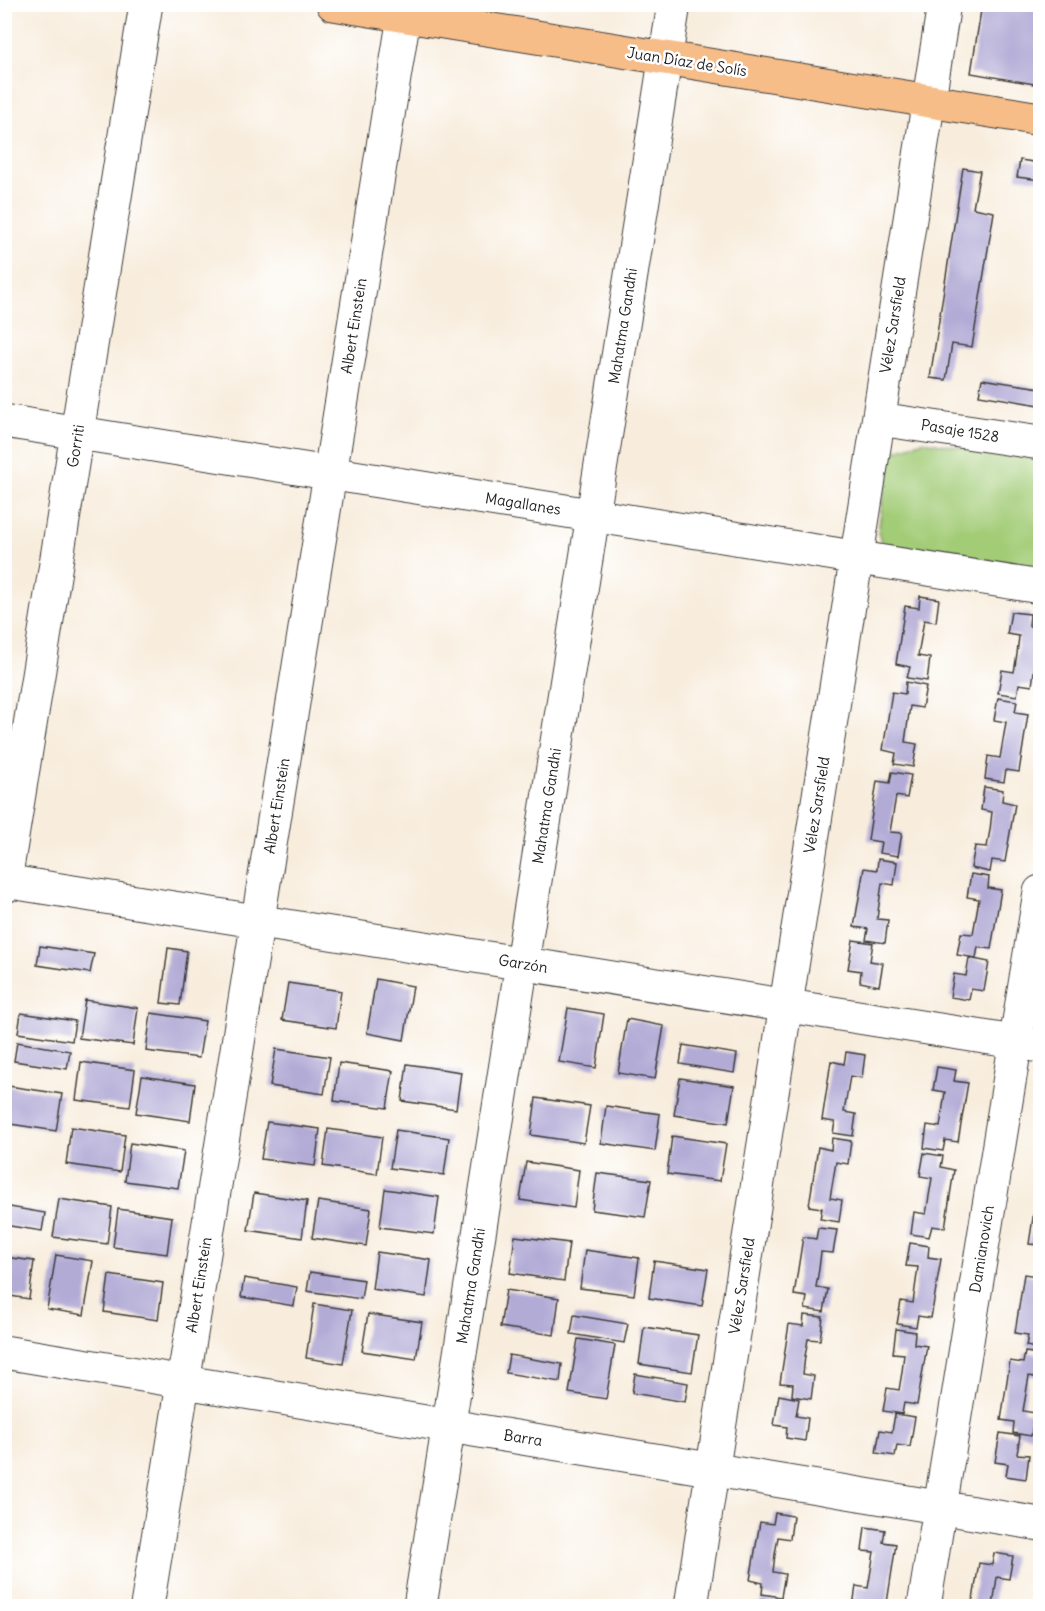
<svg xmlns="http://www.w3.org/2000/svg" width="1045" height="1611" viewBox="0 0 1045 1611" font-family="Delius,sans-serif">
<rect width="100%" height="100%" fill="#fff"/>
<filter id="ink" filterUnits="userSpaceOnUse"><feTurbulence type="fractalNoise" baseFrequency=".0167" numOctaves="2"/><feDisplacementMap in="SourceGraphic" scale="12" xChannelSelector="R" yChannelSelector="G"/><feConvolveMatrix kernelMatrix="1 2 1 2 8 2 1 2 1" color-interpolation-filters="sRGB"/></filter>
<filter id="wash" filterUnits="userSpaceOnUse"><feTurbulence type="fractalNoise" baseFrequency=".008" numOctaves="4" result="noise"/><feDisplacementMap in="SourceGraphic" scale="24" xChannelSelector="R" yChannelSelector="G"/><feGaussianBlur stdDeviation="1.35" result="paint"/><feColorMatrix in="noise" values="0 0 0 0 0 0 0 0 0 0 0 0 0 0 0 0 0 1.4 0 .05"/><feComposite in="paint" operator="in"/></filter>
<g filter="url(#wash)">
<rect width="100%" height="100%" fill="#f8eddd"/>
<path fill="#a3cc77" stroke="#60744a" stroke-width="1.5" d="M923,441L1040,460V574L890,549L882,543L878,533L888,463L894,451Z"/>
<g id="blocks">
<path fill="#b2abd6" d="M982,4H1040V85L971,73Z
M1020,160L1040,163V180L1017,177Z
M963,168L980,171L973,208L994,212L972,347L952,344L946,380L930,378Z
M982,379L1040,388V405L979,395Z
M920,596L939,599L936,622L924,620L918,656L930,658L927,681L907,678L910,667L896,664L905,606L919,608Z
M1011,612L1030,614L1029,626L1040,627L1032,686L1019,684L1017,696L998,693L1002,670L1014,672L1017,654L1019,636L1007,634Z
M906,682L926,686L922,708L910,706L905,742L917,744L913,767L894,764L896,753L883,750L892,692L905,694Z
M998,698L1017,701L1015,712L1028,714L1019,772L1006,770L1004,782L985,779L988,756L1000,758L1006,722L994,720Z
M892,772L911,775L907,798L896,796L890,832L902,833L898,856L879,853L881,842L868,840L877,781L890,783Z
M984,787L1003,790L1002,801L1015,804L1005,862L992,860L990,872L971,868L975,846L987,847L990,830L992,812L981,810Z
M878,859L897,862L894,885L882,883L877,919L888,920L885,943L866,940L868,929L854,927L864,868L877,870Z
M971,874L989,877L988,888L1001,890L991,949L978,947L976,958L957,955L961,933L973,934L979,899L967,897Z
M853,940L873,943L870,961L883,963L879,986L860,982L861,971L848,969Z
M40,946L94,954L90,973L37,965Z
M168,948L187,951L180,1005L161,1003Z
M969,958L989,962L984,991L971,989L969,1000L950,997L954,974L966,976Z
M376,979L413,986L404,1040L367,1033Z
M288,983L341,991L336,1028L282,1020Z
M85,1000L138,1008L133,1045L79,1038Z
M568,1008L604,1014L596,1068L559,1062Z
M21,1013L75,1021L72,1041L18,1033Z
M151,1013L205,1021L199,1058L146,1051Z
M627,1019L664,1026L655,1079L618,1073Z
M17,1042L70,1051L67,1069L14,1061Z
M683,1045L737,1054L734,1073L680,1064Z
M276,1049L330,1057L324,1094L270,1086Z
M846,1052L865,1055L862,1078L850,1076L844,1112L856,1114L853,1136L833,1133L835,1122L822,1120L831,1061L844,1064Z
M81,1062L135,1070L130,1107L76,1100Z
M339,1063L393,1071L387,1108L334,1101Z
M407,1064L461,1072L456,1109L402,1101Z
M937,1067L956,1070L954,1081L968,1083L958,1142L945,1140L943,1151L924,1148L927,1125L940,1127L945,1092L933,1090Z
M142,1076L195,1084L190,1121L136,1113Z
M680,1078L734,1086L728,1123L674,1115Z
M8,1086L62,1094L56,1131L4,1123Z
M536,1098L590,1106L584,1143L531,1135Z
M606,1106L660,1114L655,1151L601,1143Z
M267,1122L320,1129L315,1166L261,1159Z
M71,1127L125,1135L120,1172L66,1164Z
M328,1129L382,1137L377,1174L323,1166Z
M396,1130L449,1138L444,1175L390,1168Z
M672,1136L726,1144L720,1181L667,1174Z
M832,1138L851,1141L848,1164L836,1162L830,1198L842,1200L839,1222L820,1219L822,1208L809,1206L818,1147L831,1150Z
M130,1143L184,1151L178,1188L125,1181Z
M924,1153L943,1156L941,1167L954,1170L945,1228L932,1226L929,1237L911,1234L914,1212L926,1214L932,1178L920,1176Z
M526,1162L579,1170L574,1208L520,1200Z
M597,1173L651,1180L645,1217L592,1210Z
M1038,1185H1040V1245L1029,1244Z
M385,1189L439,1197L434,1234L380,1227Z
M254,1193L307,1201L302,1238L248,1230Z
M59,1199L112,1207L107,1244L53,1237Z
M318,1201L371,1209L366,1246L312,1238Z
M4,1206L45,1213L42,1231L4,1225Z
M118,1209L172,1217L167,1254L113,1247Z
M818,1228L837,1230L833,1253L821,1252L819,1269L816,1287L828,1289L824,1312L805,1309L807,1297L794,1295L803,1237L816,1239Z
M515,1236L569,1243L564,1281L510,1273Z
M910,1243L929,1246L928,1257L941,1259L931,1318L918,1316L916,1327L897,1324L901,1301L913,1303L918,1267L906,1266Z
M585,1250L639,1258L634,1295L580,1288Z
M377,1252L431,1260L426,1297L372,1289Z
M56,1255L93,1261L84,1315L47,1309Z
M4,1257L34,1261L29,1299L4,1295Z
M654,1261L708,1269L702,1306L649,1298Z
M1039,1265H1040V1298L1037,1325H1040V1349L1026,1346L1028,1335L1015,1333L1024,1274L1037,1276Z
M310,1272L364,1280L361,1299L307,1291Z
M109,1275L163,1283L158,1320L104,1312Z
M244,1278L297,1287L294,1306L241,1297Z
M506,1290L559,1298L554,1335L500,1327Z
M314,1304L352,1310L343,1364L306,1358Z
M368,1314L422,1322L416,1359L362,1351Z
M574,1315L628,1324L624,1343L571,1334Z
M804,1315L823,1317L820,1340L808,1339L805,1356L803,1374L814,1376L811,1399L792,1396L793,1384L780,1383L789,1324L803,1326Z
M644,1327L698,1335L692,1372L639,1364Z
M896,1329L915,1332L914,1344L927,1346L917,1405L904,1403L902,1414L883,1411L887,1388L899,1390L902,1372L904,1354L893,1353Z
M578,1339L615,1345L606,1399L569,1393Z
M1025,1352L1040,1354V1378L1029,1376L1023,1411L1035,1413L1031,1436L1013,1433L1014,1422L1001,1420L1010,1361L1023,1363Z
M509,1355L562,1364L560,1382L506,1373Z
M635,1374L688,1383L685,1402L632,1393Z
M779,1395L799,1399L796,1416L808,1418L805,1441L786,1438L787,1427L774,1425Z
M895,1414L915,1417L910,1447L897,1445L895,1456L876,1453L880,1430L892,1432Z
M1000,1433L1020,1436L1017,1454L1029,1455L1026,1479L1006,1476L1008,1464L995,1462Z
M775,1513L793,1516L790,1539L778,1537L775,1554L773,1572L785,1574L781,1597L762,1594L763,1583L750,1580L760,1522L773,1524Z
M865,1527L885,1530L883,1542L896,1544L887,1603L873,1601L872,1606H853L856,1586L868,1588L874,1552L862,1551Z
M994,1553L1013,1556L1009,1579L997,1577L993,1606H972L979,1563L992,1565Z
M761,1599L780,1602L779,1606H760Z"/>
</g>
</g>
<g filter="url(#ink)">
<use href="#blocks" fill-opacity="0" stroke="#3d3b39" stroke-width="1.5"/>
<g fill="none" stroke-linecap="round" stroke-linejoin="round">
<g stroke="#3d3b39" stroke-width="35">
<path id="minor" d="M879,419L1040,443
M4,421L1040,587
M4,881L1040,1046
M4,887L146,4
M4,1352L1040,1524
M147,1606L406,4
M420,1606L674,4
M691,1606L944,4
M924,1606L1040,892"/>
</g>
<g stroke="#3d3b39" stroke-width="35">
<path id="major" d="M333,4L1040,119"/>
</g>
<use href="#minor" stroke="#fff" stroke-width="33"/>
<use href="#major" stroke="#f7bd88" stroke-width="33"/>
</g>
</g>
<g text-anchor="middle" stroke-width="5" stroke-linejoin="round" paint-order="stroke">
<g font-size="15" fill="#1c1c1c" stroke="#fff">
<text transform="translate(687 62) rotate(9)" y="5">Juan Díaz de Solís</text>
<text transform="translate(893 325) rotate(-81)" y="5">Vélez Sarsfield</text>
<text transform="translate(354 326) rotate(-81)" y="5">Albert Einstein</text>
<text transform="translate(623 326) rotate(-81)" y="5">Mahatma Gandhi</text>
<text transform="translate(960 431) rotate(9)" y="5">Pasaje 1528</text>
<text transform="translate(76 446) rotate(-81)" y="5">Gorriti</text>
<text transform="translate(523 504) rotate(9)" y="5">Magallanes</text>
<text transform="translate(817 805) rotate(-81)" y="5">Vélez Sarsfield</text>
<text transform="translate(277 806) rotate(-81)" y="5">Albert Einstein</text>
<text transform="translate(547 806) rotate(-81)" y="5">Mahatma Gandhi</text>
<text transform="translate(523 964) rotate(9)" y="5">Garzón</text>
<text transform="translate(982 1249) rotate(-81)" y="5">Damianovich</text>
<text transform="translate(199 1285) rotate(-81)" y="5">Albert Einstein</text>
<text transform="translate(471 1286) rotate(-81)" y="5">Mahatma Gandhi</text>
<text transform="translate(742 1286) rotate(-81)" y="5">Vélez Sarsfield</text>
<text transform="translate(523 1438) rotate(9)" y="5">Barra</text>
</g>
</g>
<rect width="1045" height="1611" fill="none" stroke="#fff" stroke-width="24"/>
</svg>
